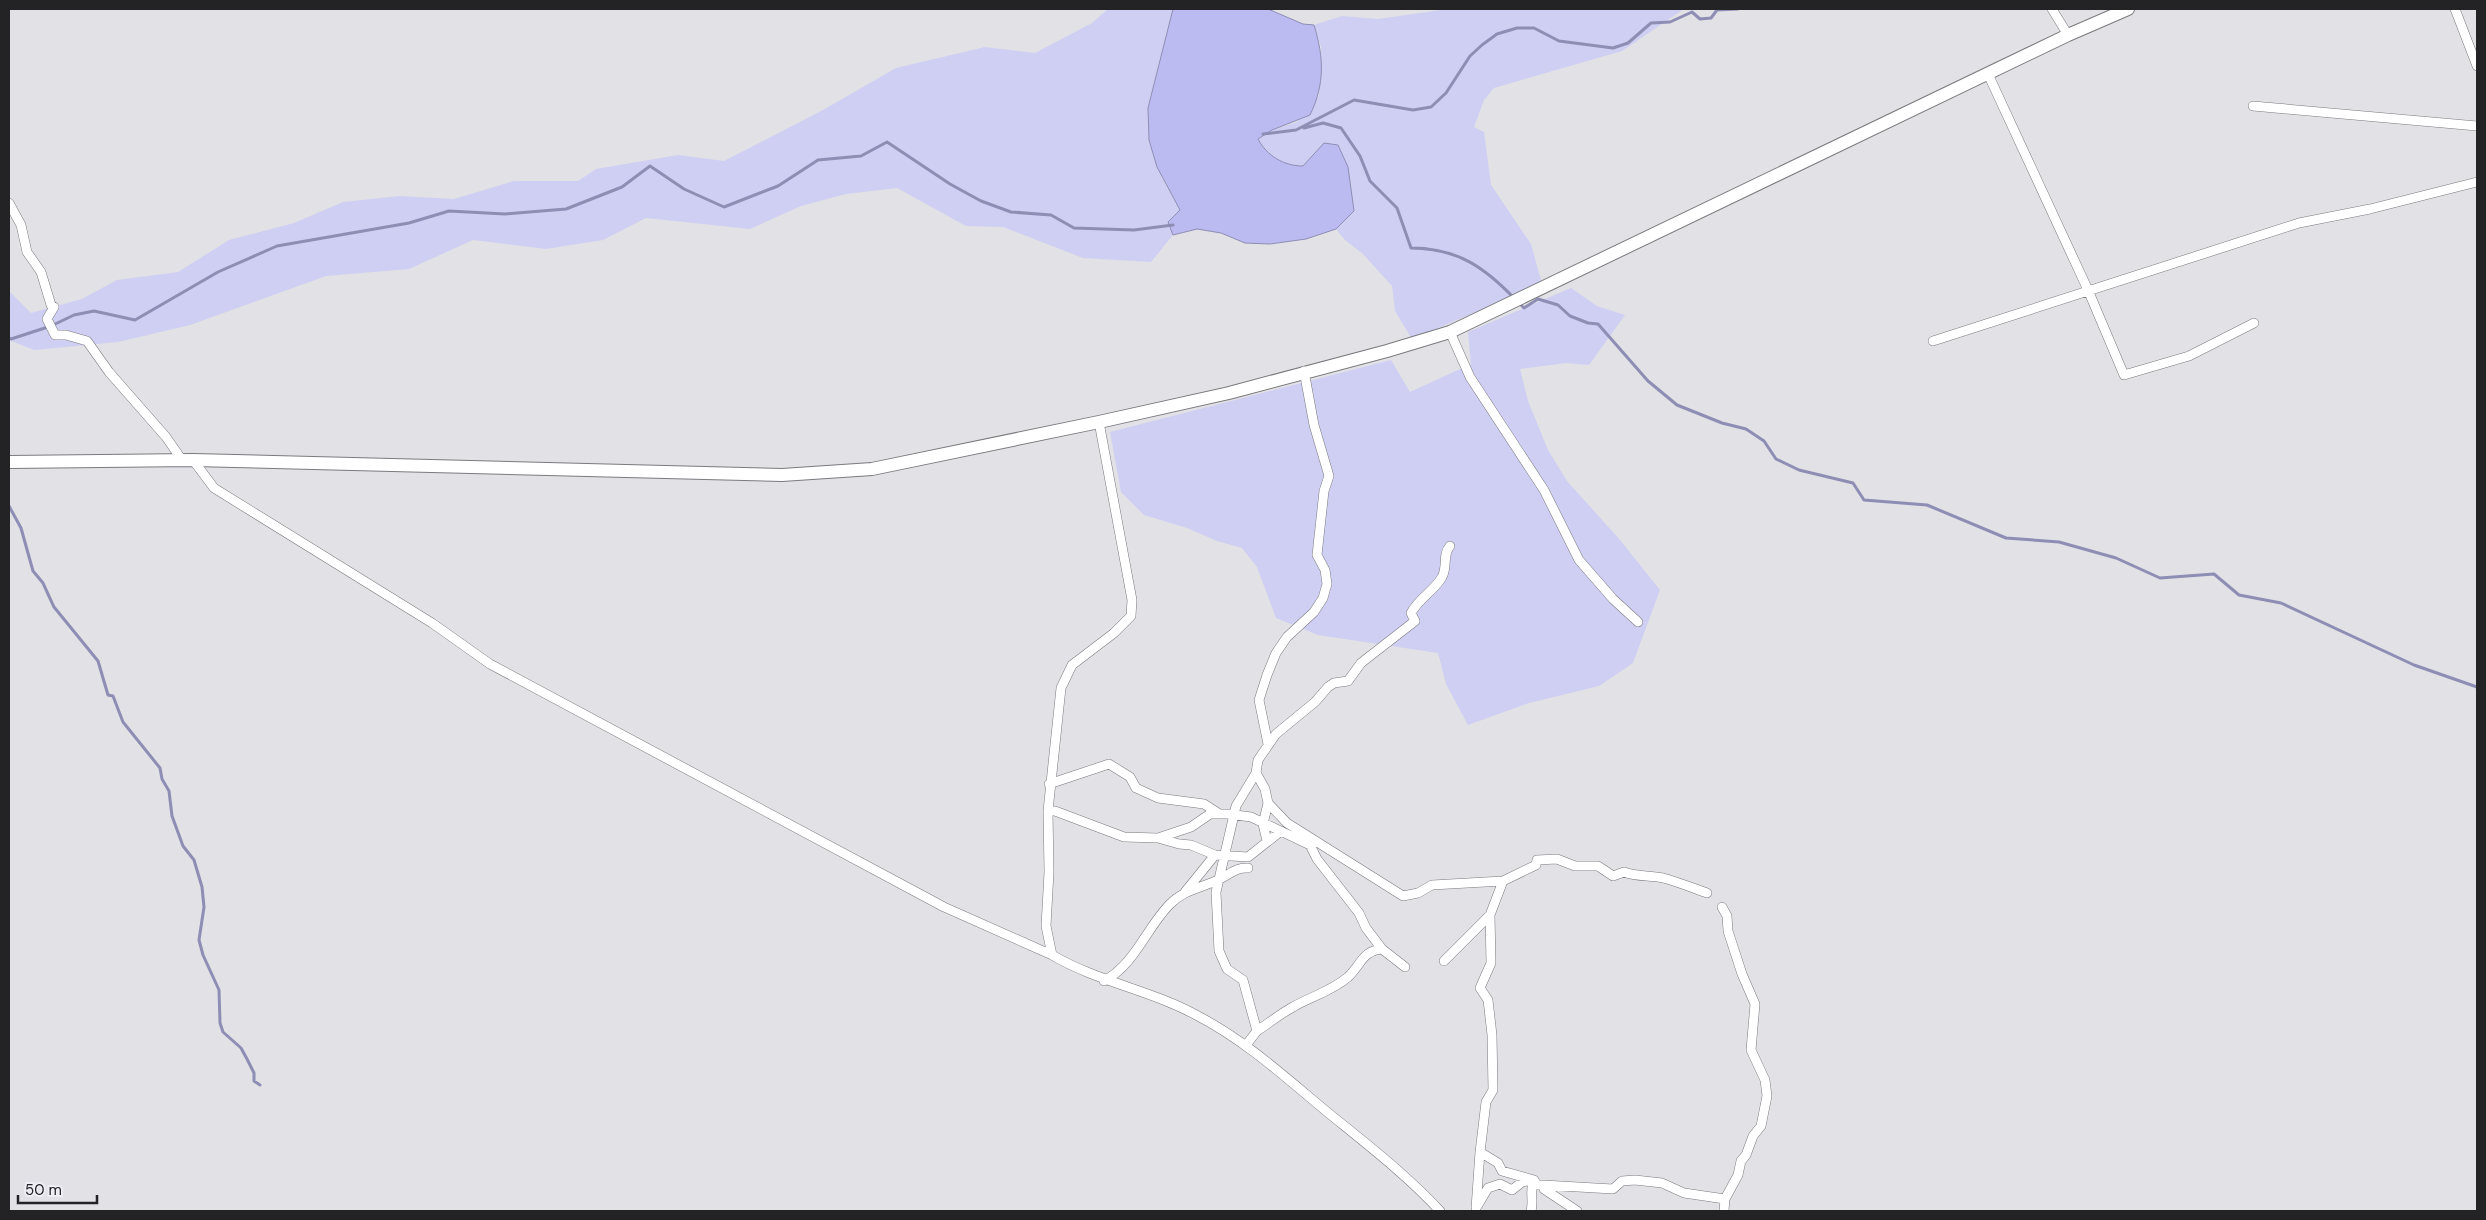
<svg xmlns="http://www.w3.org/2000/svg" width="2486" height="1220" viewBox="0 0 2486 1220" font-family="'DM Sans',sans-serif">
<rect width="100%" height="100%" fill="#e1e1e6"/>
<path fill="#cfcff3" d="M1108,9H1173L1148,108L1149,140L1162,178L1180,210L1168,222L1173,235L1151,262L1083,258L1003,227L966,226L897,188L846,194L801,206L750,229L646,218L603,240L546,249L473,240L409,269L326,276L190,325L118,342L34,350L9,340V291L31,313L82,299L117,280L178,272L229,240L294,223L343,202L400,196L454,199L514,181H578L596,169L678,155L724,161L823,110L896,68L985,47L1035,53L1092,23Z
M1448,9H1684L1622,51L1494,88L1484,100L1474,127L1484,132L1491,185L1531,244L1542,284L1412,339L1395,311L1392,286L1363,254L1345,240L1336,229L1354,211L1324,143L1303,166C1283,166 1267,156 1258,139L1272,130L1297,122L1319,96L1321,47L1314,25L1342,16L1378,19Z
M1571,288L1597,306L1625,315L1589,365L1566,363L1520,369L1528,401L1548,450L1567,481L1620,540L1660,590L1633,663L1599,686L1529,703L1468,725L1446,684L1438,653L1318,635L1276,618L1257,567L1242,548L1217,541L1187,528L1144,515L1121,492L1110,432L1391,360L1410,392L1471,364L1468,332Z"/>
<path fill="#bcbbf1" stroke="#8e8db4" d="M1173,9H1268L1303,24L1314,25C1324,58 1325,84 1310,115L1272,130L1258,139C1267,156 1284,166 1303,166L1324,143L1338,145L1348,167L1354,211L1336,229L1306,239L1270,244L1245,243L1221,233L1197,229L1173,235L1168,222L1180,210L1157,167L1149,140L1148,108Z"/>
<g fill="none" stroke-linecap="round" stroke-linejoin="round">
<path stroke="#8e8db4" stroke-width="3" d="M1304,128L1323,123L1341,128L1360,156L1370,181L1397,208L1411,248C1457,248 1484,267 1514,298
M1263,134L1296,130L1354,100L1413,110L1431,107L1446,93L1470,56L1482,45L1497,34L1517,28H1534L1559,41L1613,48L1628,43L1651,23L1670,22L1692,12L1700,19L1711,18L1717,10L1738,9
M1519,303L1524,308L1538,299L1558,305L1570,316L1588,323L1598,324L1648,381L1677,405L1722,423L1746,429L1764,441L1776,459L1799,470L1853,483L1864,500L1927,505L2006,538L2059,542L2116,558L2160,578L2214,574L2239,595L2281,603L2414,665L2477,687
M9,338L11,339L51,326L74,315L94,311L135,320L218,272L277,246L409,223L449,211L505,214L566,209L622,187L650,166L684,189L724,207L778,186L818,160L861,156L887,142L950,184L981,201L1011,212L1051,215L1074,228L1134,230L1173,225
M9,506L21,528L33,571L43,583L54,607L98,661L108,695L113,696L123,722L160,768L162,779L169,791L172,816L183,846L194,860L202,887L204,907L199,940L203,955L219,990L220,1023L223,1032L241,1048L247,1059L254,1073V1081L260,1085"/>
<g stroke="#7a7a7f" stroke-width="10">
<path id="street" d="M2052,9L2068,35
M2455,9L2477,66
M1988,74L2088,290L2124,375L2189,356L2254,323
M2253,106L2477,126
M9,203L21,225L27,252L41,272L51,305L54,307L47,319L55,335H66L87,341L109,372L166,437L182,460
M1450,332L1470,377L1544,490L1579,560L1613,599L1638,622
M1933,341L2299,223L2370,209L2477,182
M1099,422L1132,600L1131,616L1114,633L1072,665L1061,688L1048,811L1049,872L1046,926L1052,955C1098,982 1151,990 1198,1016C1246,1041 1285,1077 1326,1111C1364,1142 1407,1175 1440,1211
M193,460L214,488L432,623L490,664L944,907L1052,955
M1268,744L1259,700L1267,675L1276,653L1287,637L1314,612L1323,598L1327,584L1325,570L1317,555L1324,491L1329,476L1314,425L1304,371
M1049,784L1109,764L1130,777L1136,788L1158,798L1204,804L1218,813
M1268,803L1287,823L1403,896L1418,893L1432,885L1503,881
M1048,811H1055L1124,837L1158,838L1179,844L1191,845L1215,855L1248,857L1281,831
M1158,838L1191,827L1210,814H1228L1251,817L1310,845L1317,859L1359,913L1366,928L1382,949L1405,967
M1267,841L1263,824L1268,803L1265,789L1256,773L1258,760L1276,734L1315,702L1328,687L1334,683L1348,681L1361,663L1415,621L1411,613C1419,598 1435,590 1442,577C1448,567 1442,555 1450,546
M1185,892L1215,855
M1722,907L1727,916L1728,931L1742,974L1755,1004L1751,1050L1765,1080L1767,1096L1761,1126L1753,1136L1746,1155L1741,1161L1738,1175L1725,1199L1724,1211
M1490,915L1491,963L1480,988L1488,1000L1492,1035L1493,1090L1486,1102L1480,1152L1498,1163L1502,1171L1534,1180L1537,1185H1543L1544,1189L1577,1211
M1444,961L1490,915L1503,881L1536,865L1537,860L1557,859L1575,866H1598L1613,876L1624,872C1637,877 1649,875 1663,878C1678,882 1693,888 1707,893
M1104,981C1135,964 1146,929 1169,905C1184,889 1202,888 1220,879C1230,874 1237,867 1248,868
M1257,1031C1269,1023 1280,1014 1293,1007C1310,997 1332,991 1348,977C1361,965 1362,951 1382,949
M1246,1045L1257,1031L1243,980L1227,969L1219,951L1216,892L1236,806L1256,773
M1480,1152L1476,1208L1488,1188L1500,1184L1512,1190L1522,1182L1531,1180
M1543,1185L1613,1189L1622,1181L1635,1180L1662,1183L1684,1193L1725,1199
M1531,1211C1534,1201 1529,1189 1534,1180"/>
</g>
<g stroke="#7a7a7f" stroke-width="14">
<path id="secondary" d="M9,462L193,460L782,475L872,469L1099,422L1229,393L1387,351L1450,332L2068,35L2128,9"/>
</g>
<use href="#street" stroke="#fff" stroke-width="9"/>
<use href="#secondary" stroke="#fff" stroke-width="12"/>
</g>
<rect width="2486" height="1220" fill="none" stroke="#232325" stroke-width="20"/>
<path d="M18 1195v8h79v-8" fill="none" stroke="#232325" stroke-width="2.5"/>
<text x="25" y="1195" font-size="15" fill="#232325" stroke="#eeeef4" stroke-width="4" paint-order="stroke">50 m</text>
</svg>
